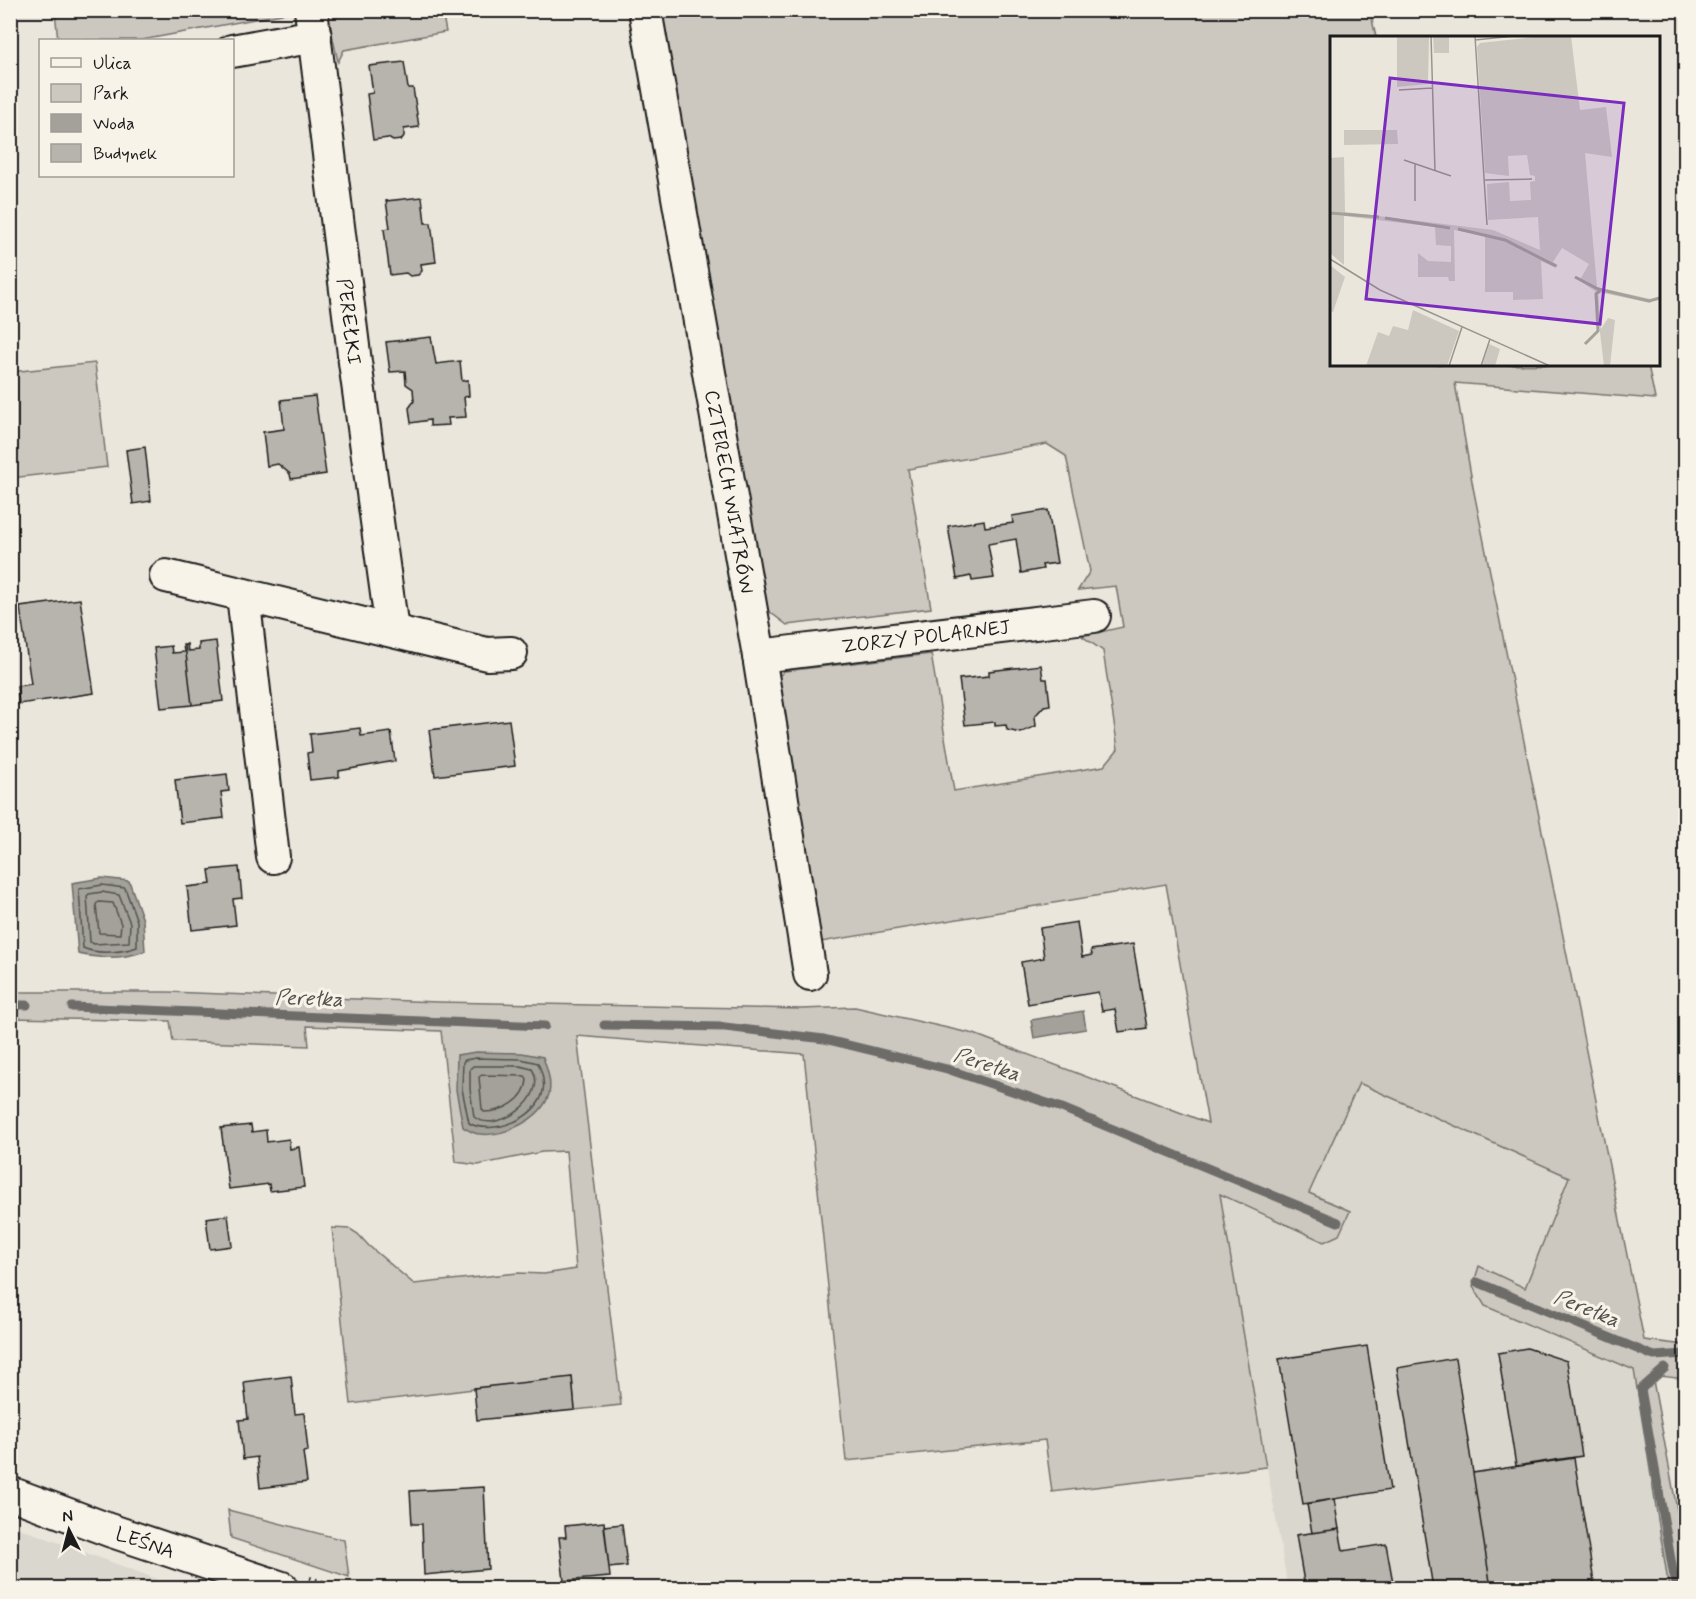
<svg xmlns="http://www.w3.org/2000/svg" width="1696" height="1599" viewBox="0 0 1696 1599" font-family="Mynerve,sans-serif">
<rect width="100%" height="100%" fill="#eae6dc"/>
<filter id="ink" filterUnits="userSpaceOnUse"><feTurbulence type="fractalNoise" baseFrequency=".0167" numOctaves="2"/><feDisplacementMap in="SourceGraphic" scale="12" xChannelSelector="R" yChannelSelector="G"/><feConvolveMatrix kernelMatrix="1 2 1 2 8 2 1 2 1" color-interpolation-filters="sRGB"/></filter>
<g filter="url(#ink)">
<path fill="#dad7ce" d="M1359,1083L1569,1177L1525,1289L1480,1267L1485,1306L1635,1370L1669,1588H1288L1219,1194L1323,1242L1309,1193Z
M11,1525L157,1579L155,1588H11Z"/>
<path fill="#ccc8c0" stroke="#74726e" stroke-width="1.5" d="M55,11V10L285,11L282,14L142,40H58Z
M327,11H442L446,32L344,50L338,62Z
M655,11H1370L1376,37L1332,38V364L1648,365L1655,399L1455,383L1473,487L1644,1340L1685,1345V1379L1652,1375L1685,1553V1588H1669L1634,1370L1485,1306L1473,1286L1479,1266L1525,1288L1569,1177L1359,1083L1309,1193L1350,1211L1339,1235L1324,1242L1220,1194L1266,1467L1052,1492L1045,1440L846,1461L804,1054L577,1036L621,1405L575,1410L572,1377L351,1404L332,1228L350,1229L358,1234L369,1246L414,1284L518,1273L544,1274L576,1269L566,1151L542,1152L478,1165L456,1162L441,1031L307,1026L309,1046L173,1041L170,1021L11,1018L10,992H168L438,1002L802,1009L855,1007L974,1034L1208,1123L1166,884L815,943L774,681L784,671L931,654L954,791L1104,766L1118,749L1103,651L1082,636L1123,627L1116,586L1078,590L1090,571L1066,456L1047,444L908,469L931,608L787,625L758,603Z
M95,363L107,467L11,478V372Z
M228,1510L344,1540L349,1577L231,1538Z"/>
<path fill="#a3a19a" stroke="#6d6c68" stroke-width="1.5" d="M102,878L129,881L143,920L145,951C123,959 101,959 78,954L72,883Z
M1083,1011L1086,1029L1034,1038L1031,1020Z
M476,1052L522,1053L543,1057C547,1069 552,1082 549,1094C542,1119 504,1137 480,1134C474,1134 468,1130 463,1127L456,1090L457,1055Z"/>
<g fill="none" stroke-linecap="round" stroke-linejoin="round">
<path stroke="#52514e" stroke-width="1.5" d="M102,885L125,888L137,921V947C123,952 98,955 83,948L79,889Z
M102,892L119,895L130,923L129,942L94,944L90,942L87,896L89,894Z
M99,902L113,903L121,924L120,934L99,933L96,904Z
M476,1058L521,1059L538,1063C542,1072 545,1081 543,1091C538,1119 492,1136 469,1123L462,1089L463,1062L465,1060Z
M473,1066H520L532,1069C550,1098 497,1135 474,1117L470,1089V1069Z
M482,1075L525,1076L527,1079C526,1100 503,1112 484,1112L482,1109L479,1077Z"/>
<path stroke="#6d6c68" stroke-width="9" d="M10,1005H27
M72,1007L545,1026
M604,1025L725,1027L824,1039L947,1069L1062,1108L1338,1222
M1477,1282L1654,1356L1686,1354
M1665,1368L1641,1389L1676,1588"/>
</g>
<path fill="#b6b4ac" stroke="#1c1c1c" stroke-width="1.5" d="M404,62L408,88H413L419,127L404,129V136L401,140L393,141L388,138L373,140L367,94L373,93L369,66Z
M422,197L425,223H431L436,262L421,264L422,271L418,275L410,276L406,273L390,275L384,229L390,228L386,201Z
M431,337L436,364L460,361L462,381L468,380L469,396L464,397L466,417L448,418L449,425L430,426V420L411,423L409,408L414,401L413,389L406,384L405,371L390,372L386,342Z
M315,396L326,474L291,479L290,474L278,464L267,466L263,432L284,429L281,400Z
M145,447L151,501L133,504L126,450Z
M1048,510L1057,563L1042,565L1043,569L1021,573L1016,539L988,544L994,578L972,581L971,576L957,579L948,526L984,520L985,527L1013,523L1012,516Z
M80,599L94,693L19,704L17,686L31,684L20,607Z
M216,641L223,701L192,705L185,645L187,644L188,651L199,650V643Z
M183,645H185L192,705L161,708L154,648L171,646L172,653L184,652Z
M1041,665L1043,679H1047L1050,705L1044,706L1035,716L1036,726L1020,733L1007,730L1006,725L995,726V722L965,725L959,679L989,676V671Z
M509,720L515,766L435,776L429,730Z
M360,728L361,736L391,732L395,761L339,771V777L310,780L307,753L312,752L310,734Z
M227,774L229,791L221,792L224,818L180,823L175,780Z
M239,867L242,898L233,899L236,925L192,930L187,887L211,884L209,870Z
M1077,922L1082,957L1092,955L1091,950L1133,944L1147,1028L1119,1032L1115,1009L1102,1011L1098,992L1028,1004L1021,962L1044,958L1040,928Z
M251,1125L252,1132L266,1130L267,1142L289,1139L290,1149L299,1147L304,1187L270,1191L269,1184L229,1189L221,1128Z
M228,1215L232,1246L210,1249L206,1218Z
M1367,1346L1390,1490L1303,1504L1279,1359Z
M1527,1348L1567,1361L1582,1456L1516,1466L1498,1353Z
M1455,1358L1491,1588H1433L1397,1368Z
M291,1376L295,1414L304,1413L308,1451L303,1452L307,1482L260,1488L257,1457L243,1459L239,1420L248,1419L244,1382Z
M572,1377L575,1410L477,1420L474,1388Z
M1574,1458L1595,1588H1491L1473,1473Z
M484,1487L488,1569L424,1575L422,1524H412L410,1491Z
M1334,1499L1339,1529L1312,1533L1307,1504Z
M604,1522L610,1577L564,1581L559,1537H566L565,1526Z
M622,1524L627,1566L609,1568L604,1526Z
M1339,1529L1343,1551L1386,1544L1394,1588H1305L1296,1535Z"/>
<g fill="none" stroke-linecap="round" stroke-linejoin="round">
<g stroke="#1c1c1c" stroke-width="36">
<g id="minor">
<path id="s1" d="M311,10L355,362L392,630"/>
<path id="s2" d="M645,10L759,656L810,974"/>
<path d="M232,51L315,36"/>
<path d="M166,576L487,654L511,653"/>
<path d="M243,595L273,857"/>
<path id="s3" d="M759,656L1094,616"/>
<path id="s4" d="M10,1493L109,1530L282,1588"/>
</g>
</g>
<path stroke="#1c1c1c" stroke-width="4" stroke-dasharray="1.5 4.5" stroke-linecap="butt" d="M310,1578L344,1588"/>
<use href="#minor" stroke="#f7f3e8" stroke-width="32"/>
</g>
</g>
<g text-anchor="middle" stroke-width="6" stroke-linejoin="round" paint-order="stroke">
<g font-size="20" fill="#1c1c1c" stroke="#f7f3e8">
<text dy="7" stroke="none"><textPath href="#s1" startOffset="314">PEREŁKI</textPath></text>
<text dy="7" stroke="none"><textPath href="#s2" startOffset="489">CZTERECH WIATRÓW</textPath></text>
<text dy="7" stroke="none"><textPath href="#s3" startOffset="168">ZORZY POLARNEJ</textPath></text>
<text dy="7" stroke="none"><textPath href="#s4" startOffset="144">LEŚNA</textPath></text>
</g>
<g font-size="21" font-style="italic" fill="#52514e" stroke="#f7f3e8">
<text transform="translate(309 998) rotate(2)" y="7">Perełka</text>
<text transform="translate(987 1064) rotate(18)" y="7">Perełka</text>
<text transform="translate(1587 1308) rotate(22)" y="7">Perełka</text>
</g>
</g>
<g transform="translate(1330 36)">
<rect width="330" height="330" fill="#eae6dc"/>
<path d="M67,0H99L98,48L67,51ZM103,0H119V17H104ZM213,0H241L250,74L276,71L282,121L255,117L267,251L321,263L330,260L320,267L268,256L271,293L278,282L285,284L280,330H274L265,255L244,241L251,242L259,228L232,212L223,226L228,229L226,232L211,225L213,263L183,264V256H155V199L124,194L125,245H119L118,241H88V217L98,225L121,226V210L106,209L105,191L14,180V229L0,217L1,122L14,121L15,176L163,194L210,214L208,181L158,184L157,148L179,146L180,165L201,164L200,146L205,145V140L200,139L197,119L178,120L179,140L155,137L147,11L150,7ZM14,94H67L68,108L14,109ZM0,229L15,241L3,276L0,275ZM83,274L129,295L117,330H36L48,296L59,300L63,290L78,294ZM159,308L170,313L165,330H152Z" fill="#ccc8c0"/>
<path fill="none" stroke="#a3a19a" stroke-width="3" d="M0,177L49,181M55,182L120,192M128,193L175,204L226,230M245,241L268,253L319,265L330,262M255,308L268,295L266,258L270,255"/>
<path fill="none" stroke="#98958f" stroke-width="1.5" d="M101,0L105,135M145,0L157,189M145,4L184,0M69,54L102,52M74,124L121,140M85,128V165M155,144L202,143M0,223L50,254L220,330M119,330L132,291M151,330L160,303"/>
<path fill="#7b2cbf" fill-opacity="0.15" stroke="#7b2cbf" stroke-width="3" d="M60,42L294,67L270,288L36,263Z"/>
<rect width="330" height="330" fill="none" stroke="#1c1c1c" stroke-width="3"/>
</g>
<rect width="1696" height="1599" fill="none" stroke="#f7f3e8" stroke-width="36"/>
<rect x="18" y="18" width="1660" height="1563" fill="none" stroke="#1c1c1c" stroke-width="2" filter="url(#ink)"/>
<rect x="39" y="39" width="195" height="138" fill="#f7f3e8" stroke="#9f9d96" stroke-width="1.5"/>
<rect x="51" y="58" width="30" height="9" fill="#f7f3e8" stroke="#9f9d96" stroke-width="1.5"/>
<text x="93" y="69" font-size="18" fill="#1c1c1c">Ulica</text>
<rect x="51" y="84" width="30" height="18" fill="#ccc8c0" stroke="#9f9d96" stroke-width="1.5"/>
<text x="93" y="99" font-size="18" fill="#1c1c1c">Park</text>
<rect x="51" y="114" width="30" height="18" fill="#a3a19a" stroke="#9f9d96" stroke-width="1.5"/>
<text x="93" y="129" font-size="18" fill="#1c1c1c">Woda</text>
<rect x="51" y="144" width="30" height="18" fill="#b6b4ac" stroke="#9f9d96" stroke-width="1.5"/>
<text x="93" y="159" font-size="18" fill="#1c1c1c">Budynek</text>
<g transform="translate(69 1530) rotate(354)" stroke="#f7f3e8" stroke-width="4.5" paint-order="stroke">
<path d="M0-4.5L10 22L0 15L-10 22Z" fill="#1c1c1c"/>
<text y="-9" font-size="16" font-weight="bold" text-anchor="middle" fill="#1c1c1c">N</text>
</g>
</svg>
